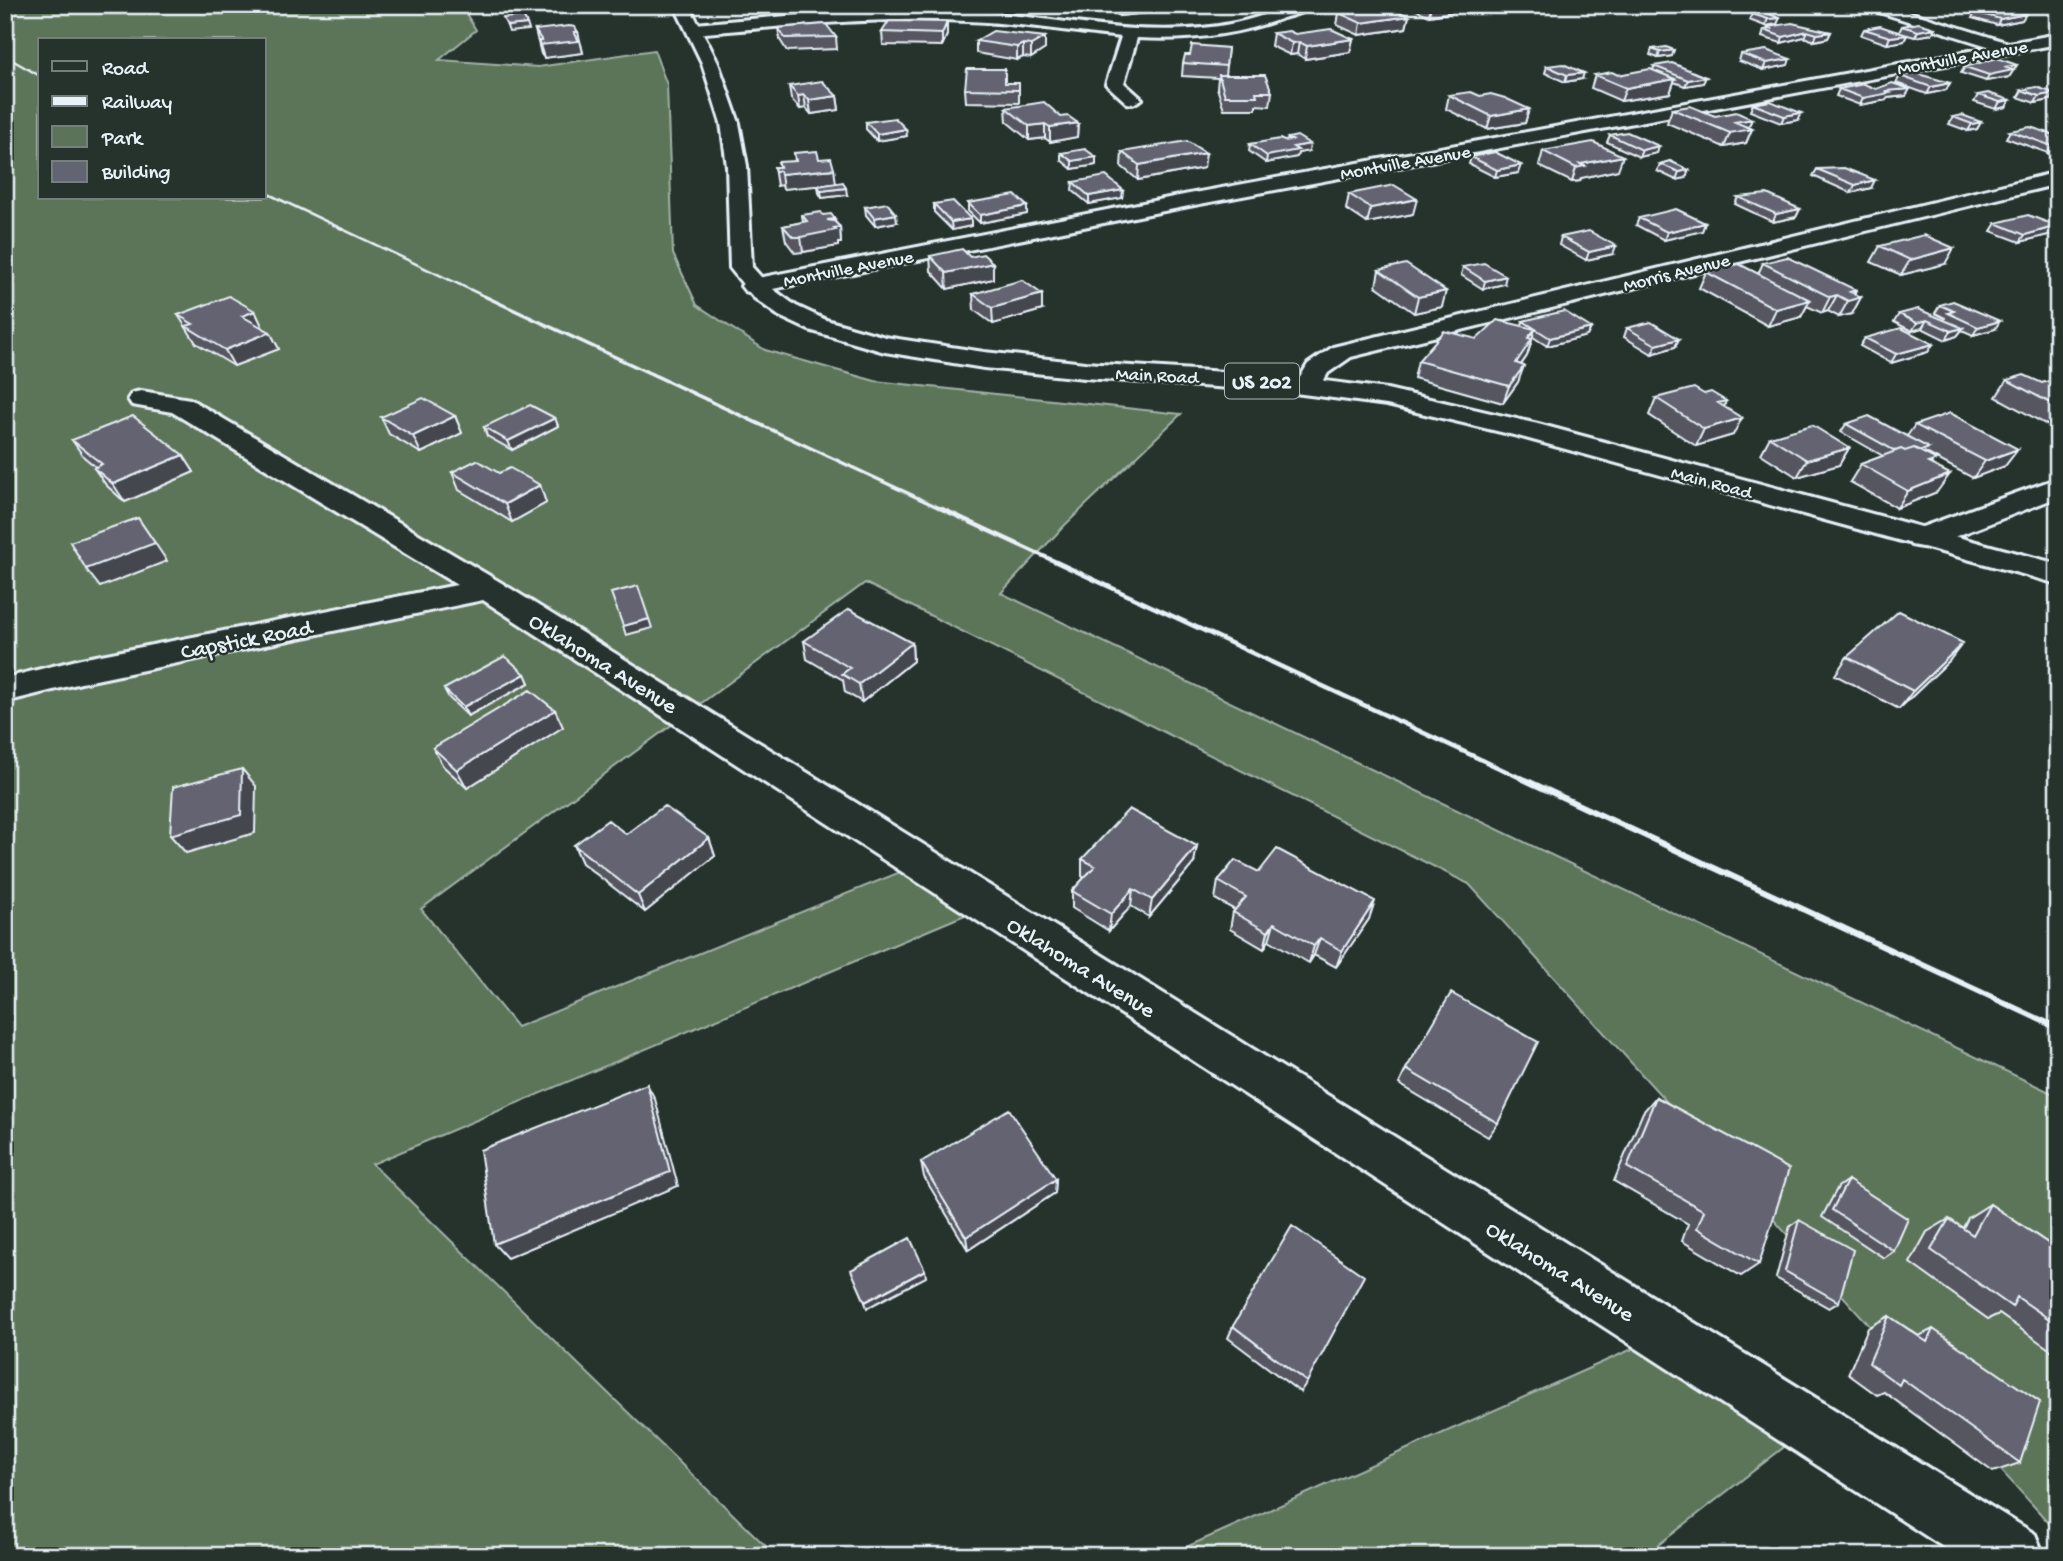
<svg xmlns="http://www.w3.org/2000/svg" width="2063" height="1561" viewBox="0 0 2063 1561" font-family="'Gochi Hand',sans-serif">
<rect width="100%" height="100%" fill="#26332d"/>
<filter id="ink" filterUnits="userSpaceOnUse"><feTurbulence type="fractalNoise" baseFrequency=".0143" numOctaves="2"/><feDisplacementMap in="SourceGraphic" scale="14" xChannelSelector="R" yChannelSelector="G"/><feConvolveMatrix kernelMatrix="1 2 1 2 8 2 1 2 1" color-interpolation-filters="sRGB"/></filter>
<g filter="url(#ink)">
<path fill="#5b7459" stroke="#a2b2a8" stroke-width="2" fill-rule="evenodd" d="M5,5H475L462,7L476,30L439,60L538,67L654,50L667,85L673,254L697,305L765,350L875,381L1181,414L1065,525L1001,593L2058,1096V1533L1469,884L865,583L421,909L517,1027L925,862L991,904L372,1164L776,1556H5ZM40,40H264V198H40Z
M1673,1331L1819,1420L1644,1556H1166Z"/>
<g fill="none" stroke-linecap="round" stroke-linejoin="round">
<g stroke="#e8f1f8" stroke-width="6">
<path id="street" d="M1291,5H1313C1306,12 1293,15 1283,18C1235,36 1188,41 1137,38L1124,83L1142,99L1133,104L1127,103L1106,84L1121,37C1070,32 1019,23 967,21C876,16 785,26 695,34L687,29L695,24C785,16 875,7 966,11C1055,16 1146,42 1235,23C1254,19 1273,12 1291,5Z
M1864,5H1887L2009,43L2058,34V44L1189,206L753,293L745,291L741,286L745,281L753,279L1189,194L1991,47L1866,8Z
M2058,172V184L1351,357L1328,373L1317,392L1308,394L1299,392L1295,386L1308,364L1333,347Z
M141,391L190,399L500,582L2035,1534L2044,1556H1957L483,600L81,683L5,702V678L81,659L457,585L172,412L132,405L128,399L132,393Z
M2058,478V497L1933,545L1922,547L1911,545L1906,538L1911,531Z"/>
</g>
<g stroke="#e8f1f8" stroke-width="6">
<path id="primary" d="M674,5H689L718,63L739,123L747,166L752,267L770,287L796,306L826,320L885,337L984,352L1085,363L1287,376L1387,389L1538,424L2058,564V584L1518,436L1387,405L1287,392L1085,378L984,368L885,352L809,330L779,316L753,297L730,268L727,166L721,123L702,63Z"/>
</g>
<use href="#street" fill="#26332d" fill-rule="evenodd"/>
<use href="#primary" fill="#26332d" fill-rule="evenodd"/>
<path stroke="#e8f1f8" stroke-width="2.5" d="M5,56L40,76
M264,192L488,298"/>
<path stroke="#e8f1f8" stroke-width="3.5" d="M484,296L944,510"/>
<path stroke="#e8f1f8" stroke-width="4.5" d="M940,508L1525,780"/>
<path stroke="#e8f1f8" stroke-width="6" d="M1521,778L2058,1028"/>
</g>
<path fill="#555661" stroke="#e8f1f8" stroke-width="2" d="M1105,5H1165L1164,11L1119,16Z
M1406,5H1472L1471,9L1429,16Z
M1772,5H1815L1814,7L1790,11Z
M1764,12L1777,24L1765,26L1749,20L1752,14Z
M1975,12L2022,20L1997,25L1972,18Z
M1339,13L1409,16L1406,28L1359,35L1337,25Z
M947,22V35L942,46L883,45L882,32Z
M1902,26L1932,34L1915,37L1907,35L1904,41L1887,44L1861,35L1864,29L1899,32Z
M1768,27L1831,32L1828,38L1814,41L1804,37L1781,43L1762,37L1764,30H1767Z
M778,28L836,37L837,49L787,51L780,40Z
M535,30L581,44L583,53L544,58L541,54Z
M1273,33L1295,34L1353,39L1350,52L1305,59L1297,54L1290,55L1271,46Z
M1045,37V49L1031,58L1023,57L1017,60L976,53V41Z
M1228,48L1225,75L1272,92L1270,106L1256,105V109H1224L1217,88L1218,78L1182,76L1183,63L1190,55Z
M1652,49L1672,56L1658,58L1650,55Z
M1741,54L1788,65L1763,70L1739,61Z
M2017,65L2009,77L1986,81L1961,73L1965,67Z
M1547,66L1582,79L1565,82L1545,73Z
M1654,66L1703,83L1685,86L1674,82L1670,93L1621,101L1591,88L1595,75H1618L1653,70Z
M1900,76L1950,83L1946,90L1927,94L1896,83Z
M1005,83H1019V103L966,102L965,89Z
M789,86L837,96L839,110L811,114L806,108L800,109L791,99Z
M1839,89H1876L1906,96L1887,98L1886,100L1860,105L1836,96Z
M2022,90L2050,100L2035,103L2018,97Z
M1449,95L1480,96L1529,109L1525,123L1487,129L1446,109Z
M1978,95L2010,100L2006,107L1996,109L1974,102Z
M1753,104L1798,120L1781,123L1750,111Z
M1006,108L1061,117L1078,123L1077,137L1050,142L1045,138L1029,140L1007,122Z
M1672,109L1715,116L1752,119L1748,127L1752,129L1746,143L1724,147L1667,123Z
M1953,117L1981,122L1977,129L1968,131L1949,124Z
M866,122L907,136L877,141L866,129Z
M2010,131L2058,136V151L2048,153L2006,138Z
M1610,135L1659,146L1657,153L1639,157L1607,142Z
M1288,138L1309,151L1298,153L1297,157L1266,163L1249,151L1250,144L1284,141H1287Z
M1543,151L1618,170L1581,178L1580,181L1572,182L1539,166Z
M1122,152L1204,168L1138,180L1121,166Z
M794,153L819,159L834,169L835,183L847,195L822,198L819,193L818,186L822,185L783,189L782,185L777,186L774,167H779L795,161Z
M1061,153L1096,165L1072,169L1061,160Z
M1471,157L1518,173L1495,177L1469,164Z
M1670,161L1686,178L1676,180L1657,171L1660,164Z
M1817,169L1871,188L1851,193L1813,176Z
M1073,182L1123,190L1122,198L1089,204L1072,190Z
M1349,194L1413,214L1367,223L1346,209Z
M1738,197L1800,209L1796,217L1773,222L1735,204Z
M968,203L1027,206V214L980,223L968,211Z
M934,204L971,219V226L952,230L934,212Z
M865,207L897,222L875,226L866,215Z
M802,215H823L835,219V222L840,227L841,243H838V246L803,252L795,253L786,241L783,226L803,222Z
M1639,218L1705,223L1702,231L1664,240L1636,225Z
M1996,223L2052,234L2020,242L1991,231Z
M1561,237L1613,254L1586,260L1559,245Z
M1880,246L1945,264L1901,275L1871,262Z
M930,256L970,257L993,263V279L947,289L931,271Z
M1763,263L1856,290L1854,294L1861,297L1852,314L1839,317L1828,311L1822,313L1807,306L1801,317L1768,326L1699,288L1706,272L1758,274Z
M1463,267L1504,284L1483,289L1461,275Z
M1379,270L1442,307L1414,313L1376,286Z
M973,294L1042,310L993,324L974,310Z
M1940,305L1995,329L1973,335L1962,330L1957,336L1946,340L1922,328L1912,331L1894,322L1899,314L1944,320L1945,318L1935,313Z
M255,311L262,328L270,332L279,349L234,366L196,343L178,315Z
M1523,321L1591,328L1587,336L1547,346L1533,337L1527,356L1521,365L1518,382L1503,403L1414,378L1418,361L1477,339L1522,326Z
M1627,328L1675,347L1652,354L1624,337Z
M1865,338L1933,344L1928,352L1891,363L1860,346Z
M2058,379V431L1996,397L2007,380L2042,383Z
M1704,394L1726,401L1724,407L1733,435L1696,446L1649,415L1656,398Z
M455,416L462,433L421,453L389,434L381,417Z
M555,418L558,426L512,450L487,436L484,427Z
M1846,424L1907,436L1915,425L2018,449L2005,466L1973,478L1926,453L1933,466L1937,492L1897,508L1850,482L1861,464L1883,456L1841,432Z
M1770,437L1849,448L1839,465L1797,477L1761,454Z
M72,440L183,455L194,472L125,502L106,485L94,468L96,467L84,457Z
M452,472L499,473L540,485L546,503L512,522L459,490Z
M804,641L912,643L913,661L862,702L845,692L843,680L807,659Z
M1847,657L1949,661L1899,709L1835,675Z
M525,674L529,683L468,716L449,698L444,689Z
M563,727L467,788L443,766L433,748Z
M626,834L709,838L715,856L645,912L582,863L574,845Z
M1082,859L1194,863L1149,917L1131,906L1109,931L1072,908V891L1084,878L1082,876Z
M1259,872L1369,919L1336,967L1314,955L1309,963L1269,940L1264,949L1230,929L1233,912L1235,910L1215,899L1218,881Z
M1406,1069L1498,1123L1488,1137L1399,1084Z
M1656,1097L1759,1264L1741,1276L1682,1241L1688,1224L1614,1181L1643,1112Z
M921,1162L1056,1179L1055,1193L968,1250L924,1177Z
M1848,1180L1894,1251L1884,1258L1822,1217L1838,1187Z
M1990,1204L2058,1250V1355L1999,1314L1988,1319L1910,1263L1927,1232L1949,1219L1963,1228L1968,1218Z
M1799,1220L1839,1302L1829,1308L1776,1278L1790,1226Z
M1889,1316L1919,1336L1933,1329L2020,1463L1993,1472L1884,1392L1877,1395L1848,1374L1868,1328Z
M1233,1326L1307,1382L1300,1392L1228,1338Z"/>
<path fill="#45464f" stroke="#e8f1f8" stroke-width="2" d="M598,5H616L599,7Z
M1120,5H1165L1164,11L1119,16Z
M1431,5H1472L1471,9L1429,16Z
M1793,5H1815L1814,7L1790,11Z
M2026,14L2022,20L1997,25L2000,19Z
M1409,16L1406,28L1359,35L1361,23Z
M1780,18L1777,24L1765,26L1768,19Z
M947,22V35L942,46V34Z
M527,24L529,30L509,32L507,26Z
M1935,28L1932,34L1915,37L1918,31Z
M1807,31L1804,37L1781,43L1783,37Z
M574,32H578L583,53L544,58L540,45Z
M1831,32L1828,38L1814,41L1817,34Z
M1907,35L1904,41L1887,44L1890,37Z
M1045,37V49L1031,58V45Z
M1353,39L1350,52L1305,59L1307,46Z
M1299,42L1297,54L1290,55L1292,43Z
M1023,44V57L1017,60V47Z
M1674,50L1672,56L1658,58L1660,52Z
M1790,59L1788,65L1763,70L1766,63Z
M2017,65L2009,77L1986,81L1989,75L2004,67Z
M1584,73L1582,79L1565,82L1567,75Z
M1706,77L1703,83L1685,86L1688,80Z
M1675,79L1670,93L1621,101L1626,88Z
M1950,83L1946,90L1927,94L1931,87Z
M1910,89L1906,96L1887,98L1886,100L1860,105L1863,98L1885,91Z
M2054,93L2050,100L2035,103L2039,96Z
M804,95L806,108L800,109L798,96Z
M837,96L839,110L811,114L809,100Z
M2010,100L2006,107L1996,109L2000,102Z
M1529,109L1525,123L1487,129L1491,116Z
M1801,113L1798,120L1781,123L1784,116Z
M1752,119L1747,130L1752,129L1746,143L1724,147L1735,122Z
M1981,122L1977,129L1968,131L1972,124Z
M1078,123L1077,137L1050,142V127Z
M1045,124V138L1029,140V126Z
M906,129L907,136L877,141V134Z
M1310,144L1309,151L1298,153L1297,157L1266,163L1267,156L1293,147Z
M2058,145V151L2048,153L2052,146Z
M1659,146L1657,153L1639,157L1642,150Z
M1206,153L1204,168L1138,180L1139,165Z
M1623,156L1618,170L1581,178L1580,181L1572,182L1576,168L1580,164Z
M1096,157V165L1072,169V161Z
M1521,165L1518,173L1495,177L1497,170Z
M834,169L836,184L783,189L781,174Z
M1689,170L1686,178L1676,180L1679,172Z
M1875,180L1871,188L1851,193L1855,185Z
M846,188L847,195L822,198L821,191Z
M1123,190L1122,198L1089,204V196Z
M1417,199L1413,214L1367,223L1371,208Z
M1027,206V214L980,223V215Z
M1800,209L1796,217L1773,222L1776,214Z
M896,214L897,222L875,226L874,218Z
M835,219L836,228L840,227L841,243H838V246L803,252L801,237L827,220Z
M971,219V226L952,230L951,222Z
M1705,223L1702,231L1664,240L1667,232Z
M2057,226L2052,234L2020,242L2025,235Z
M1616,246L1613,254L1586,260L1589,252Z
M1954,248L1945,264L1901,275L1910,260Z
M993,263V279L947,289L946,273Z
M1506,276L1504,284L1483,289L1485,281Z
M1856,290L1850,300L1861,297L1852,314L1839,317L1848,301L1850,292Z
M1446,291L1442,307L1414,313L1418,297Z
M1042,294V310L993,324L992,308Z
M1837,295L1828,311L1822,313L1830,297Z
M1810,300L1801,317L1768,326L1776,309Z
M255,311L263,328L251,332L242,316Z
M1927,320L1922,328L1912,331L1917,323Z
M2000,321L1995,329L1973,335L1978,327Z
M1591,328L1587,336L1547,346L1550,338Z
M1963,328L1957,336L1946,340L1951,331Z
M1535,329L1527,356L1510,380L1516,363L1528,338Z
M270,332L279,349L234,366L225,350Z
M1679,339L1675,347L1652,354L1656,345Z
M1933,344L1928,352L1891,363L1896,354Z
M1524,366L1518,382L1503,403L1509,386Z
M455,416L462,433L421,453L413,436Z
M555,418L558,426L512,450L508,441Z
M1742,418L1733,435L1696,446L1704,429Z
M1849,448L1839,465L1797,477L1807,460Z
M2018,449L2005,466L1973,478L1985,461Z
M183,455L194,472L125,502L113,484Z
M1950,474L1937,492L1897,508L1908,491Z
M540,485L546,503L512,522L505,504Z
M138,518L167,561L100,587L86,569Z
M649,619L652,628L626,635L623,626Z
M912,643L913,661L862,702L859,684Z
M1963,643L1949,661L1899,709L1913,691Z
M525,674L529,683L468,716L463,707Z
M555,710L563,727L467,788L457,770Z
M242,769L256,786L255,833L186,853L170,835Z
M709,838L715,856L645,912L638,895Z
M1197,846L1194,863L1149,917L1152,900Z
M1133,889L1131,906L1109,931L1111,914Z
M1375,901L1369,919L1336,967L1342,951Z
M1274,923L1269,940L1264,949L1268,932Z
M1320,938L1314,955L1309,963L1314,946Z
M647,1084L655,1099L678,1186L507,1258L494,1244Z
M1056,1179L1055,1193L968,1250L966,1237Z
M925,1270L926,1277L867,1308L865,1302Z"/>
<path fill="#636471" stroke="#e8f1f8" stroke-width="2" d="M1386,6L1409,16L1361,23L1339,13Z
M2001,7L2026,14L2000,19L1975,12Z
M1764,12L1780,18L1768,19L1752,14Z
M523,16L527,24L507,26L503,18Z
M889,21L947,22L942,34L882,32Z
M1792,23L1831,32L1817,34L1807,31L1783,37L1764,30L1773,29L1768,27Z
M1919,23L1935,28L1918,31L1902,26Z
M826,24L836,37L785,38L778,28Z
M569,26L575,27L578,32H574L579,41L540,45L538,41H542L535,30Z
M1880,26L1907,35L1890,37L1864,29Z
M1331,29L1353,39L1307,46L1299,42L1292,43L1273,33L1289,31L1295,34Z
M993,31L1045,37L1031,45L1023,44L1017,47L976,41Z
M1192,45L1228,48L1226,66L1183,63L1185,55H1190Z
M1666,47L1674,50L1660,52L1652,49Z
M1766,50L1790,59L1766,63L1741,54Z
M1997,58L2017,65L2004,67L2013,70L1989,75L1965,67Z
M1672,63L1706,77L1688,80L1654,66Z
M1563,64L1584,73L1567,75L1547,66Z
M967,69H1005V83H1019V90L965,89Z
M1650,69L1675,79L1626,88L1595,75L1612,72L1618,75Z
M1915,73L1950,83L1931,87L1900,76Z
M1219,75H1265L1272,92H1256L1257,96H1225Z
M822,81L837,96L809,100L804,95L798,96L789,86Z
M1892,83L1910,89L1885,91L1890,93L1863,98L1839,89L1864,84L1876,89Z
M2036,87L2054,93L2039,96L2022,90Z
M1471,92L1480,96L1491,94L1505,98L1529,109L1491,116L1449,95Z
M1988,93L2010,100L2000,102L1978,95Z
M1770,101L1801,113L1784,116L1753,104Z
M1044,102L1061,117L1068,116L1078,123L1050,127L1045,124L1029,126L1006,108Z
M1690,106L1715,116L1736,112L1752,119L1735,122L1752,129L1730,133L1672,109Z
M1962,115L1981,122L1972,124L1953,117Z
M895,118L906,129L877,134L866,122Z
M2030,127L2058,136V145L2052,146L2010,131Z
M1627,132L1659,146L1642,150L1610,135Z
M1297,136L1310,144L1293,147L1298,150L1267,156L1250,144L1280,139L1284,141L1292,140L1288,138Z
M1187,141L1206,153L1139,165L1122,152Z
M1593,142L1623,156L1580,164L1585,166L1576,168L1543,151Z
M1085,149L1096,157L1072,161L1061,153Z
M817,151L819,159L831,158L834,169L781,174L780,171H775L774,167H780L778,162L796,161L794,153Z
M1495,152L1521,165L1497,170L1471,157Z
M1670,161L1689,170L1679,172L1660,164Z
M1844,168L1875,180L1855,185L1817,169Z
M1106,176L1123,190L1089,196L1073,182Z
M843,182L846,188L821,191L818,186Z
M1394,185L1417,199L1371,208L1349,194Z
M1767,194L1800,209L1776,214L1738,197Z
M1015,195L1027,206L980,215L968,203Z
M953,201L971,219L951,222L934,204Z
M887,203L896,214L874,218L865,207Z
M1676,209L1705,223L1667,232L1639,218Z
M821,212L823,215L831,214L835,219L827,220L834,221L840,227L834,228L836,230L801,237H793L783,226L807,221L802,215Z
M2028,215L2057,226L2025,235L1996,223Z
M1589,231L1616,246L1589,252L1561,237Z
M1924,235L1954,248L1910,260L1880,246Z
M962,249L970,257L983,254L993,263L946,273L930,256Z
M1787,257L1856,290L1850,292L1861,297L1848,301L1837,295L1830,297L1763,263Z
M1484,263L1506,276L1485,281L1463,267Z
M1406,264L1446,291L1418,297L1379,270Z
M1739,264L1810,300L1776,309L1706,272Z
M1022,280L1042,294L992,308L973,294Z
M229,296L255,311L242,316L270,332L225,350L186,326L193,324L178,315Z
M1953,301L2000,321L1978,327L1948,313L1954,311L1940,305Z
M1918,309L1963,328L1951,331L1927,320L1917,323L1899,314Z
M1564,311L1591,328L1550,338L1523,321Z
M1497,320L1535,329L1528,338L1532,339L1516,363L1524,366L1509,386L1418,361L1444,331L1477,339Z
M1651,322L1679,339L1656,345L1627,328Z
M1901,328L1933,344L1896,354L1865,338Z
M2024,375L2042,383L2058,379V407L2007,380Z
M1694,388L1704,394L1711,392L1726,401L1718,403L1742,418L1704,429L1656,398Z
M423,398L455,416L413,436L381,417Z
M530,405L555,418L508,441L484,427Z
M1950,413L2018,449L1985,461L1915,425Z
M133,416L183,455L113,484L94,468L102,464L72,440Z
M1869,416L1929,448L1921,451L1914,448L1905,451L1901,449L1895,451L1846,424Z
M1812,425L1849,448L1807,460L1770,437Z
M1914,448L1937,460L1928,463L1950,474L1908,491L1861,464L1901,449L1905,451Z
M477,460L499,473L510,468L540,485L505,504L452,472Z
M138,518L155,543L86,569L70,542Z
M638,586L649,619L623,626L611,593Z
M849,609L912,643L859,684L842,674L850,668L804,641Z
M1899,611L1963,643L1913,691L1847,657Z
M505,656L525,674L463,707L444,689Z
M530,690L555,710L457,770L433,748Z
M242,769L241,815L170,835L173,787Z
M664,806L709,838L638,895L574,845L608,820L626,834Z
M1129,809L1197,846L1152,900L1133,889L1111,914L1072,891L1095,866L1082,859Z
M1277,849L1375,901L1342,951L1320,938L1314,946L1274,923L1268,932L1233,912L1246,897L1218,881L1235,860L1259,872Z
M1451,993L1538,1042L1498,1123L1406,1069Z
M647,1084L670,1172L494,1244L480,1150Z
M1656,1097L1789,1169L1759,1264L1697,1228L1704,1211L1627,1167Z
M1009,1109L1056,1179L966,1237L921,1162Z
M1848,1180L1908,1219L1894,1251L1832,1210Z
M1990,1204L2058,1250V1325L2017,1297L2012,1307L1931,1250L1949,1219L1973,1235Z
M1799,1220L1853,1250L1839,1302L1785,1271Z
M1292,1226L1364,1276L1307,1382L1233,1326Z
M910,1238L925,1270L865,1302L851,1270Z
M1889,1316L1927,1342L1933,1329L2040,1402L2020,1463L1902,1379L1899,1385L1869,1363Z"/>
</g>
<g text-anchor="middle" stroke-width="5" stroke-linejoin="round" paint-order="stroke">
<g font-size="19" fill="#e8f1f8" stroke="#26332d">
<text transform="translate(1962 56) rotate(-10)" y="7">Montville Avenue</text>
<text transform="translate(1405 161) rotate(-10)" y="7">Montville Avenue</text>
<text transform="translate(848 267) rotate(-11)" y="7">Montville Avenue</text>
<text transform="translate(1676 271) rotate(-14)" y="7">Morris Avenue</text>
<text transform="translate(1157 374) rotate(3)" y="7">Main Road</text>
<text transform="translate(1712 481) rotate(15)" y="7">Main Road</text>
</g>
<rect fill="#26332d" stroke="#aeb8bb" stroke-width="2" x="1225" y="363.5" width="74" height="35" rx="5"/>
<g font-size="21" font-weight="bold" fill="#e8f1f8">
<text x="1262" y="388">US 202</text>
</g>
<g font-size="23" fill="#e8f1f8" stroke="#26332d">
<text transform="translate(246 638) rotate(-11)" y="8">Capstick Road</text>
<text transform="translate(604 662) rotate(32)" y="8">Oklahoma Avenue</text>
<text transform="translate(1082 966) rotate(32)" y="8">Oklahoma Avenue</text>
<text transform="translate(1561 1270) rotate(32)" y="8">Oklahoma Avenue</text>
</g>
</g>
<rect width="2063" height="1561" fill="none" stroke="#26332d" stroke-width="28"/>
<rect x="14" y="14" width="2035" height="1533" fill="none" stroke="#e8f1f8" stroke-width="2.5" filter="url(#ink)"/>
<rect x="38" y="38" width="228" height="161" fill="#26332d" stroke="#747f7e" stroke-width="2"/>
<rect x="52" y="61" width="35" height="10" fill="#26332d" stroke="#747f7e" stroke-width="2"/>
<text x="102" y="74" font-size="21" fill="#e8f1f8">Road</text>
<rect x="52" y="96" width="35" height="10" fill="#e8f1f8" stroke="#747f7e" stroke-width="2"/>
<text x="102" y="108" font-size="21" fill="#e8f1f8">Railway</text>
<rect x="52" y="126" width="35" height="21" fill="#5b7459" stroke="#747f7e" stroke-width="2"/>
<text x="102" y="144" font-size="21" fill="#e8f1f8">Park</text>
<rect x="52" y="161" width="35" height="21" fill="#636471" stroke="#747f7e" stroke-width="2"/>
<text x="102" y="178" font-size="21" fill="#e8f1f8">Building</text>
</svg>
